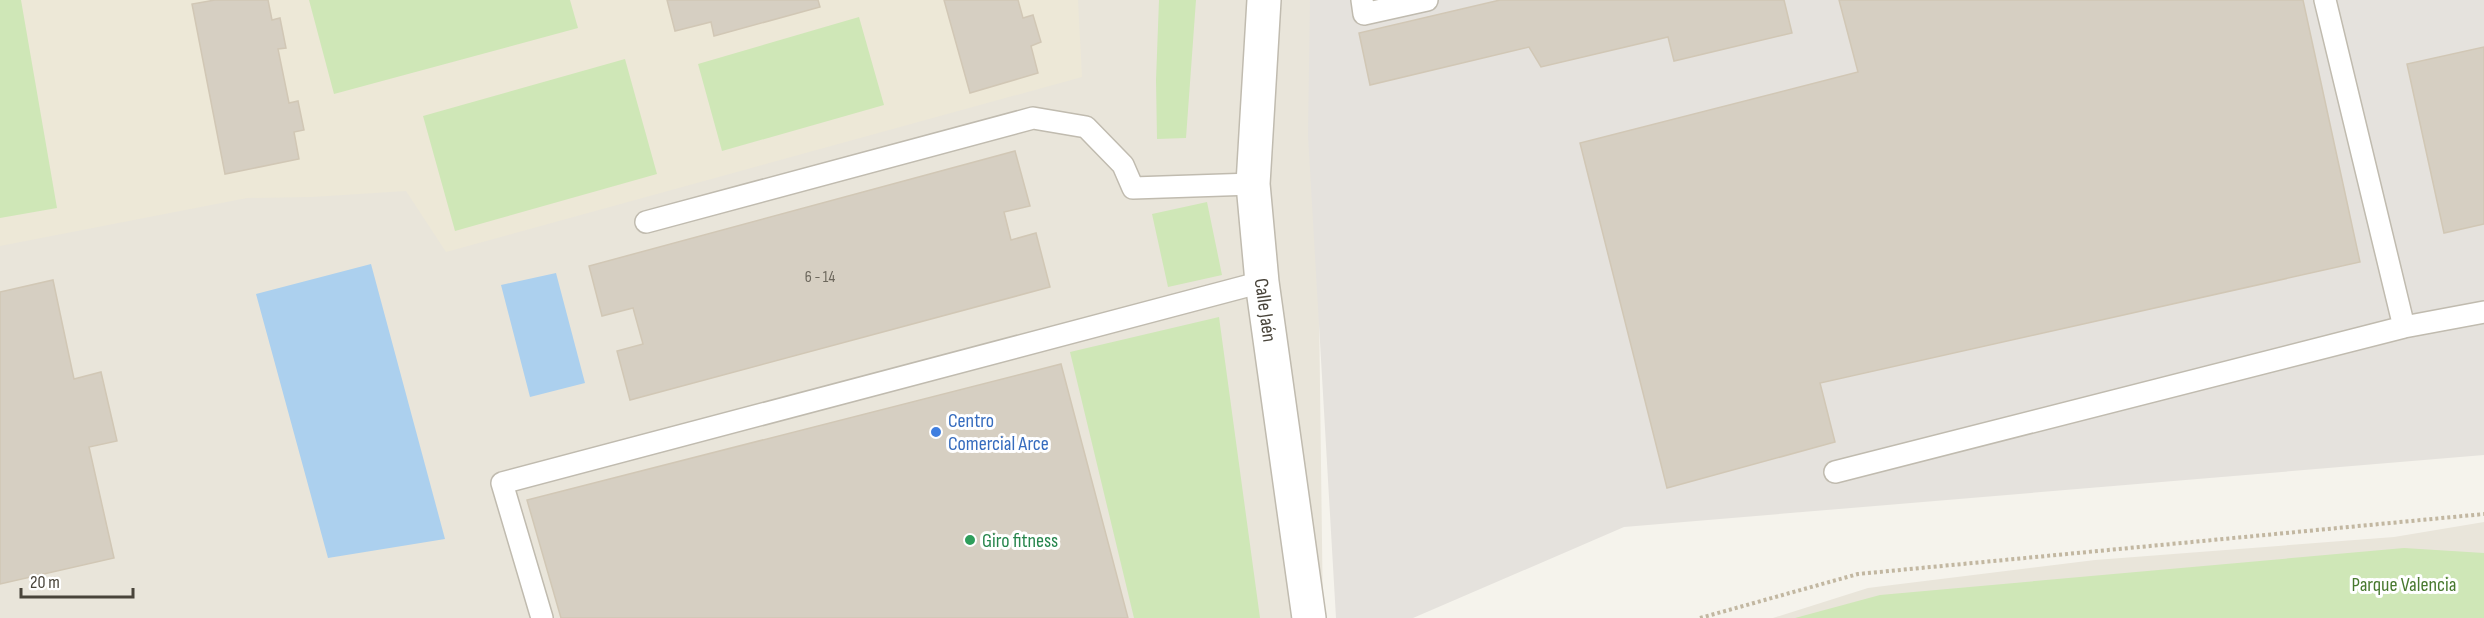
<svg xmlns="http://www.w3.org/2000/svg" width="2484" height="618" viewBox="0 0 2484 618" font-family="'Sofia Sans Condensed',sans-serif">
<rect width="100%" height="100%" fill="#f5f3ec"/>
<path fill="#e9e5da" d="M0,0H1315L1323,618H0Z
M2484,522V618H1773L1868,588L2095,560L2394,537Z"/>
<path fill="#e5e2dd" d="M1310,0H2484V455L1624,527L1413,618H1336L1308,135Z"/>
<path fill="#ede8d7" d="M0,0H1078L1082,77L446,252L406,191L312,197L247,198L0,246Z"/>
<path fill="#cfe7b7" d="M0,0H21L57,208L0,218Z
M309,0H570L578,28L334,94Z
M1159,0H1196L1186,138L1157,139L1156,80Z
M859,17L884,105L722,151L698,64Z
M625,59L657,174L455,231L423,116Z
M1207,202L1222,275L1168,287L1152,214Z
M1219,317L1260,618H1134L1070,352Z
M2404,548L2484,553V618H1795L1880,595Z"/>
<path fill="#acd0ee" d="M371,264L445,539L328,558L256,294Z
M556,273L585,383L530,397L501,285Z"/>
<path fill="#d6cfc2" stroke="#d1c7b5" stroke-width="1.5" d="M215,0H268L272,20L280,18L286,48L278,49L289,103L298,101L304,130L294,132L299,159L225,174L192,4Z
M667,0H818L820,7L714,36L711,22L675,31Z
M944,0H1018L1023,18L1033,15L1041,42L1031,46L1038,73L970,93Z
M1500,0H1784L1792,33L1674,61L1668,37L1541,67L1529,47L1370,85L1359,33Z
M1839,0H2303L2360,262L1820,383L1835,442L1667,488L1580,143L1858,72Z
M2484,47V224L2444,233L2407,64Z
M1015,151L1030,206L1004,212L1011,240L1036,233L1050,287L630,400L617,351L643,344L633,308L602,316L589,266Z
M53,280L74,379L101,372L117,441L89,447L114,558L0,584V292Z
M1061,364L1128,618H561L527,500Z"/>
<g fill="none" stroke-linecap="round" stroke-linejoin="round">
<g stroke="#c0bbaf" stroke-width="24">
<path id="lane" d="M1362,0L1364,14L1427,0
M2325,0L2404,327
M646,222L1033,118L1086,127L1123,165L1133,188L1253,184
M1835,472L2404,327L2484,312
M542,618L502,483L1262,282"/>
</g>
<g stroke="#c0bbaf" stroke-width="36">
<path id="street" d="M1264,0L1253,184L1262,282L1309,618"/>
</g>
<path stroke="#c2b7a1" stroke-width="4" stroke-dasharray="3 3" stroke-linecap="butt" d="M1700,618L1858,574L2484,514"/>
<use href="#lane" stroke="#fff" stroke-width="21"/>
<use href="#street" stroke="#fff" stroke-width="33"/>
</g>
<circle fill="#3f7fe0" stroke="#fff" stroke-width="2" cx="936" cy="432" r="6"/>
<circle fill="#2e9e5b" stroke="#fff" stroke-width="2" cx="970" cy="540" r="6"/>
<g text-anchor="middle" stroke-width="6" stroke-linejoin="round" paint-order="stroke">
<g font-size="16" fill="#6c675c">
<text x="820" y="282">6 - 14</text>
</g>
<g font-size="20" fill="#49443a" stroke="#fff">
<text transform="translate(1266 310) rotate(82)" y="7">Calle Jaén</text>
</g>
<g font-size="20" fill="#366cbe" stroke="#fff" text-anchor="start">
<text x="948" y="427">Centro<tspan x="948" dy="23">Comercial Arce</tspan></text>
</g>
<g font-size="20" fill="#27864d" stroke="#fff" text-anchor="start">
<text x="982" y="547">Giro fitness</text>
</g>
<g font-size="20" fill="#48792f" stroke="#fff">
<text x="2404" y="591">Parque Valencia</text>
</g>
</g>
<path d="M21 588v9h112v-9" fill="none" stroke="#49443a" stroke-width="3"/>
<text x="30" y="588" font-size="18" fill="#49443a" stroke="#ffffff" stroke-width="4.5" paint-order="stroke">20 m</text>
</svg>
